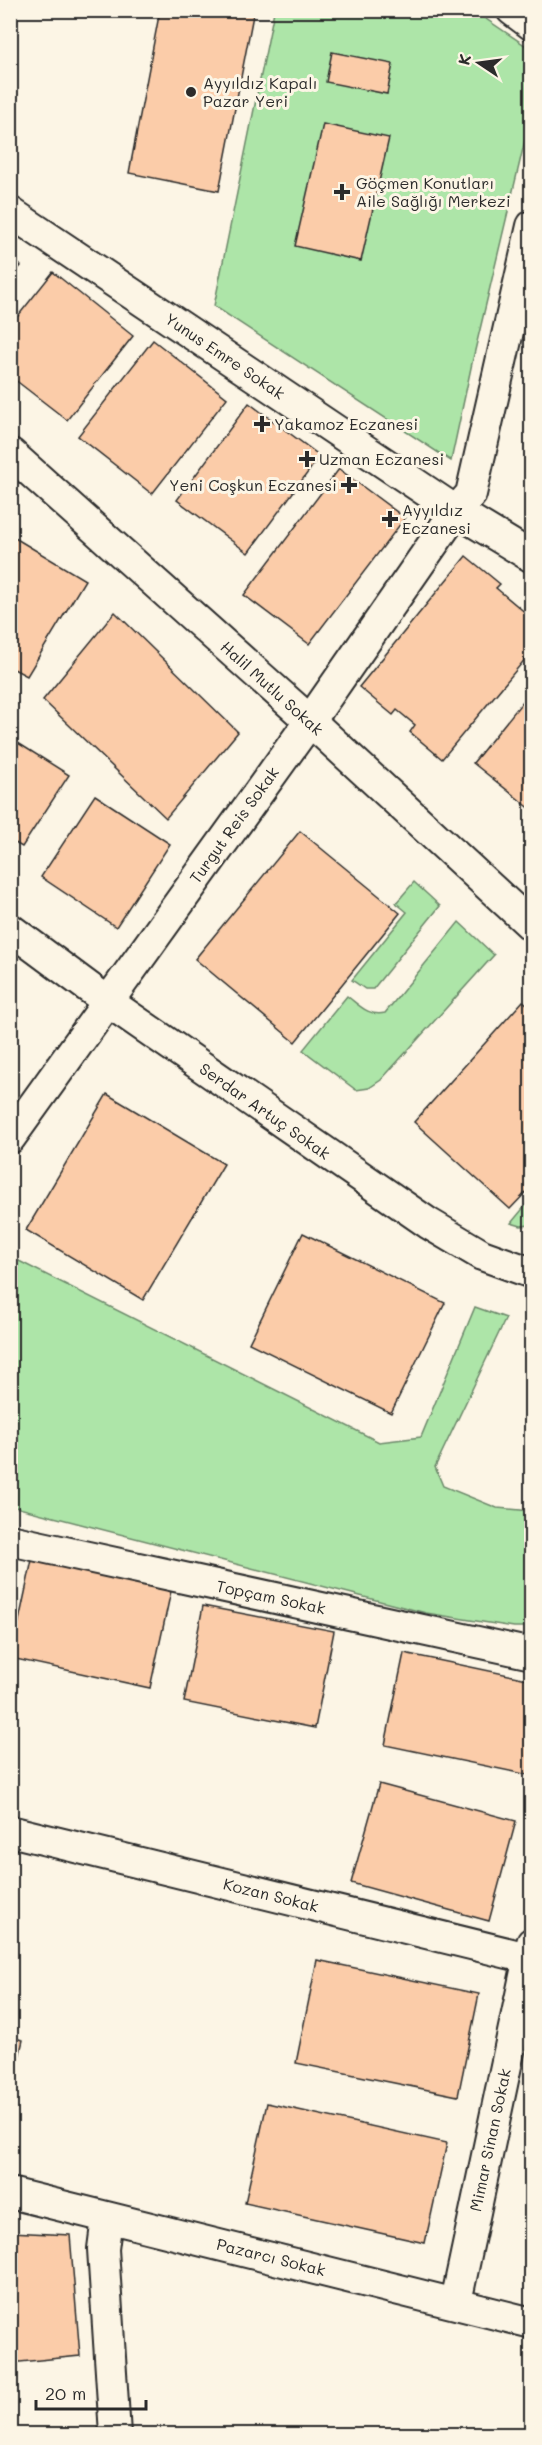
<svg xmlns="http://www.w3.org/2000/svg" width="542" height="2445" viewBox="0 0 542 2445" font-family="Mali,sans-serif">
<rect width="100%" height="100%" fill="#fcf5e5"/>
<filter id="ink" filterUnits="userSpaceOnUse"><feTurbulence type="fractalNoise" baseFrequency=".0167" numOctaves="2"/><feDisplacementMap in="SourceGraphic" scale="12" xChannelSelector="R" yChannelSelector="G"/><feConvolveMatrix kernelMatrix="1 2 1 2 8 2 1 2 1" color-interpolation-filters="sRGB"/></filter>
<g filter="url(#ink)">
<path fill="#ade5a8" stroke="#6c886a" stroke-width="1.5" d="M274,11H474L532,50L531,115L472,363L451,461L214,306Z
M414,882L440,906L373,989H365L352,980L407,912L396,903Z
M459,922L494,955L381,1080L369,1088L356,1090L303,1050L347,996C359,1005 369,1017 385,1013Z
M531,1199V1225L521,1226L511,1223Z
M11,1257L379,1442L421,1437L475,1307L506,1318L435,1467L443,1486L497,1508L531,1511V1627H514L426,1613L11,1506Z"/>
<path fill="#fbcca9" stroke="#2b2b2b" stroke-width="1.5" d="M160,10H254L219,191L129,173Z
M332,52L393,64L387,94L326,82Z
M323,124L389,138L361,261L295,246Z
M10,256L21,266L10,277Z
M53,272L133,336L67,420L10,376V326Z
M153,340L227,398L152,494L78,436Z
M249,403L320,456L248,553L177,500Z
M339,469L405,518L309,644L244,595Z
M10,535L85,580L27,676L10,667Z
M466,556L500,584L496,588L527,614L532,609V651L442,759L410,732L415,725L397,710L393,715L359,687Z
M115,612L238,732L166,818L43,700Z
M532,690V810L473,763Z
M18,743L69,775L22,847L10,840V755Z
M95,795L170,844L116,927L41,877Z
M300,831L400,913L295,1042L195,959Z
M523,1001L532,1008V1186L510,1209L414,1122Z
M107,1094L224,1164L143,1300L26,1230Z
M303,1233L445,1303L391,1413L249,1343Z
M32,1560L171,1591L150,1688L11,1658Z
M203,1606L334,1631L315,1728L184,1702Z
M404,1653L532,1680V1761L529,1775L385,1745Z
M379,1784L516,1821L489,1921L351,1883Z
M317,1960L479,1994L458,2096L296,2063Z
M10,2037L23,2040L10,2095Z
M267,2103L447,2143L425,2243L245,2203Z
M10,2232L70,2235L80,2356L10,2363Z"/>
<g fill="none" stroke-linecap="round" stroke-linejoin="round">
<g stroke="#2b2b2b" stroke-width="34">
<path id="street" d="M512,10L532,25
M10,212L456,511L532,557
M10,453L310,721L532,926
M10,929L107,1001L428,1223L482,1255L532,1273
M10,1138L310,721L456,511L471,494L532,226
M10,1540L532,1654
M10,1831L532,1959
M10,2193L532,2323
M107,2218L103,2249L115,2434
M456,2302L532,1943"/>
</g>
<use href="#street" stroke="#fcf5e5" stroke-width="30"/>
</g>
</g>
<g fill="#2b2b2b" stroke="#fcf5e5" stroke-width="2">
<circle cx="191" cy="92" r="6"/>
<path d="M339 183h6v6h6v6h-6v6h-6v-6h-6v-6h6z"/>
<path d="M259 415h6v6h6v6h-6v6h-6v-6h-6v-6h6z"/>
<path d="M304 450h6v6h6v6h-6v6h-6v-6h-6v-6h6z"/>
<path d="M346 476h6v6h6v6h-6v6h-6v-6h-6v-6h6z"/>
<path d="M387 510h6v6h6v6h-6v6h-6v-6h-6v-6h6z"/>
</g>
<g text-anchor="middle" stroke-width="6" stroke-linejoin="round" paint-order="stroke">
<g font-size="16" fill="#2b2b2b" stroke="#fcf5e5" text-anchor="start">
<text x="203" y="89">Ayyıldız Kapalı<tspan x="203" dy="18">Pazar Yeri</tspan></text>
<text x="356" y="189">Göçmen Konutları<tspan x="356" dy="18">Aile Sağlığı Merkezi</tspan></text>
<text x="274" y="430">Yakamoz Eczanesi</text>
<text x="319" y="465">Uzman Eczanesi</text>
<text x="337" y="491" text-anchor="end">Yeni Coşkun Eczanesi</text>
<text x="402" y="516">Ayyıldız<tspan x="402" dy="18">Eczanesi</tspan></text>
</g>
<g font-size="16" fill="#2b2b2b" stroke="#fcf5e5">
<text transform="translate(225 356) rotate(34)" y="6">Yunus Emre Sokak</text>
<text transform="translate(272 688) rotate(42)" y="6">Halil Mutlu Sokak</text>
<text transform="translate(234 825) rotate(-54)" y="6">Turgut Reis Sokak</text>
<text transform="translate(265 1111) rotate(35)" y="6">Serdar Artuç Sokak</text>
<text transform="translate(271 1597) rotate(12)" y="6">Topçam Sokak</text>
<text transform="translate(271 1895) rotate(14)" y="6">Kozan Sokak</text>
<text transform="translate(490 2140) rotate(-78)" y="6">Mimar Sinan Sokak</text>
<text transform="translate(271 2257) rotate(14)" y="6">Pazarcı Sokak</text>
</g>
</g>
<rect width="542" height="2445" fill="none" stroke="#fcf5e5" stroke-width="36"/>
<rect x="18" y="18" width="506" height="2409" fill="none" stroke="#2b2b2b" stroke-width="2" filter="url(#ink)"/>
<g transform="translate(479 63) rotate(283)" stroke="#fcf5e5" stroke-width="4.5" paint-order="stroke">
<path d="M0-4.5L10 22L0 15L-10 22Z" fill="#2b2b2b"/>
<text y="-9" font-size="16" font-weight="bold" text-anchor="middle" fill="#2b2b2b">K</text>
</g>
<path d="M36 2400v9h110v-9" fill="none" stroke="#2b2b2b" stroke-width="3"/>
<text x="45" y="2400" font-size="18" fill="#2b2b2b" stroke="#fcf5e5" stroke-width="4.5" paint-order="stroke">20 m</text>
</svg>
